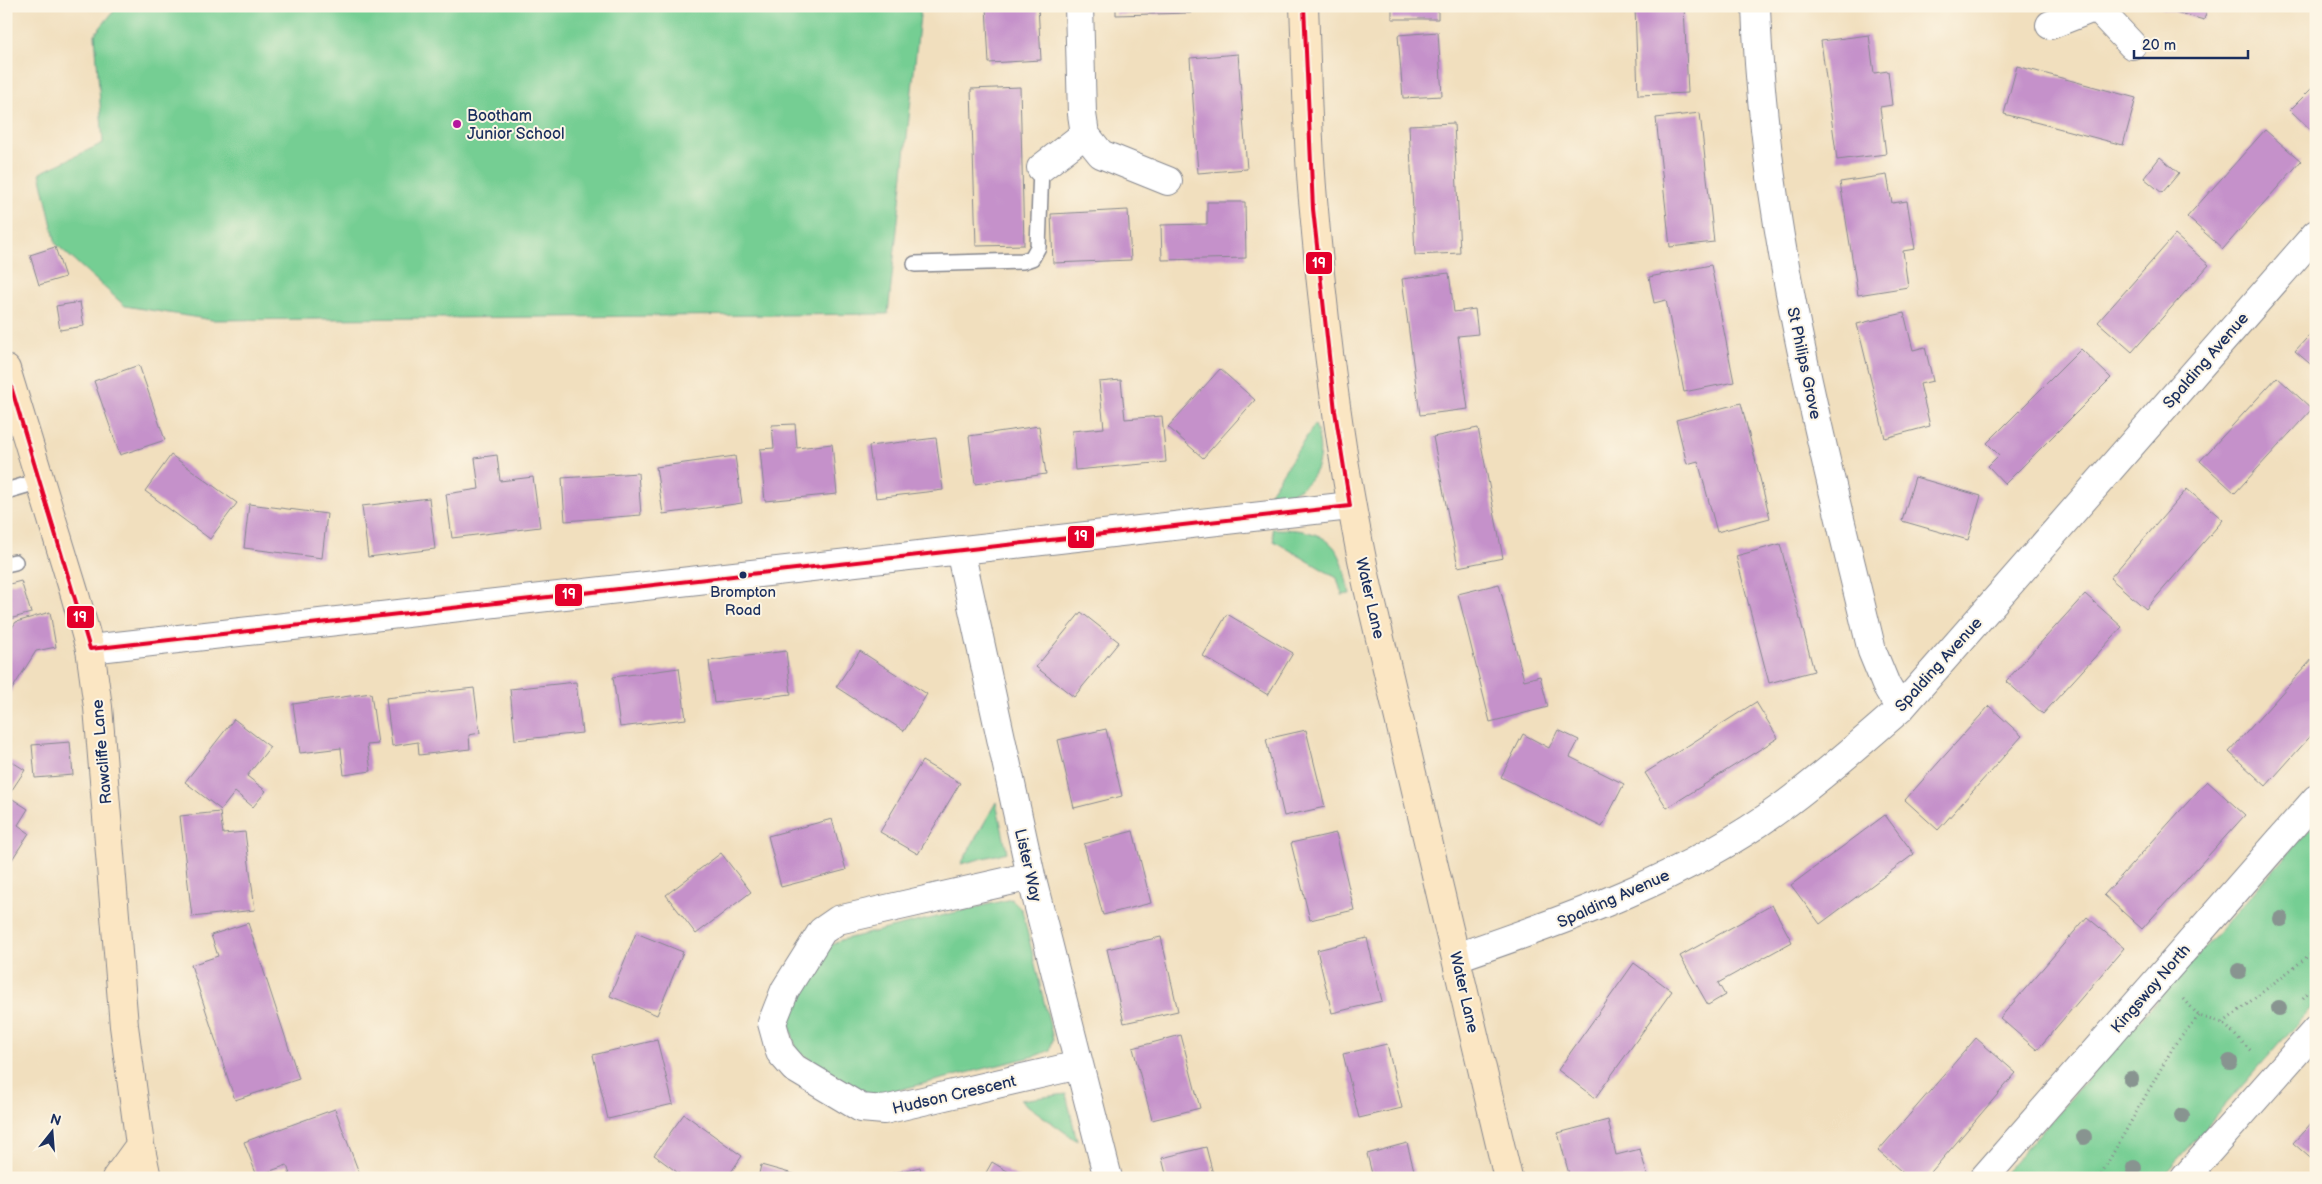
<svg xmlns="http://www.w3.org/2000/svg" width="2322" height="1184" viewBox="0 0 2322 1184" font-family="'Balsamiq Sans',sans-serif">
<rect width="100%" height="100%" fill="#fcf5e5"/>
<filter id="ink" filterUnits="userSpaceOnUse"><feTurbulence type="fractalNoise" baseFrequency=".02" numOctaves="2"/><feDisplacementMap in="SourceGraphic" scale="10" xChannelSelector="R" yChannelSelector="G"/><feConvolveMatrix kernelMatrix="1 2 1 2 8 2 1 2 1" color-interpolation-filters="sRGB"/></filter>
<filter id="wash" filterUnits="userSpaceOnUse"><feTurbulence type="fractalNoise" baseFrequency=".0096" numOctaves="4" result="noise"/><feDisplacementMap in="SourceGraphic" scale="20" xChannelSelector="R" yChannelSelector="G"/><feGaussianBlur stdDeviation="1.12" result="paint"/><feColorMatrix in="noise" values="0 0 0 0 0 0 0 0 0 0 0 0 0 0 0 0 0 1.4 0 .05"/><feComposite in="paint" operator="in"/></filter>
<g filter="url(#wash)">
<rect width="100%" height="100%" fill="#f1dfbe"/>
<path fill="#75ce93" stroke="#487e78" d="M118,6H921L888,314L212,320L125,306L56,244L40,173L103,143L95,34Z
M1315,424C1329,465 1312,493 1269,499V494Z
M1272,529C1297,529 1328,530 1340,557C1345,568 1346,582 1350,594L1342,595L1337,578L1274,541Z
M996,802L1007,852L961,864Z
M2316,822V1002L2161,1178H2000Z
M1011,899L1022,910L1053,1039L1050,1050L1035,1056L874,1096L862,1092L797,1051L788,1020L821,958L830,946L841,940Z
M1066,1094L1077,1141L1020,1100Z"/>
<g id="blocks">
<path fill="#c591ca" d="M986,6H1038L1041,60L989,63Z
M1116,6H1190L1191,13L1116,15Z
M1392,6H1438V19H1392Z
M1635,6H1684L1688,93L1638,95Z
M2154,6H2208L2204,20Z
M1438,32L1442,96L1403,98L1398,35Z
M1869,35L1874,73L1888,71L1892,105L1880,107L1886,154L1837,160L1821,41Z
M1238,54L1247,169L1198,173L1190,58Z
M2017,66L2136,98L2123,145L2004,114Z
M2316,84V135L2290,110Z
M1020,87L1024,245L976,246L971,89Z
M1700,113L1714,242L1670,247L1656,118Z
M1454,123L1460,253L1415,255L1409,125Z
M2265,130L2301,161L2223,249L2187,217Z
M2160,157L2179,173L2162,193L2144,178Z
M1887,175L1892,203L1907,201L1915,249L1903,251L1908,287L1858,295L1840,182Z
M1207,202H1245L1246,258L1162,260L1161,225L1207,224Z
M1128,210L1131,260L1053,263L1051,214Z
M2175,235L2209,265L2132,352L2098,322Z
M55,247L65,277L39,285L30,255Z
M1711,265L1734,382L1684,392L1666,300L1654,303L1649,277Z
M1449,273L1454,312L1475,309L1478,334L1458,336L1468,409L1420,415L1402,279Z
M80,302L84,326L60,330L56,306Z
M1904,313L1913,350L1925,347L1933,381L1920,384L1930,426L1885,438L1857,324Z
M2316,328V369L2295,351Z
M2081,349L2111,378L2005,484L1988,466L1999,455L1987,443Z
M139,365L165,440L120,455L94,381Z
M1220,369L1255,400L1203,458L1168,427Z
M2277,377L2312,409L2235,493L2200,461Z
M1121,380L1125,419L1162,416L1166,462L1075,470L1072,431L1104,428L1099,382Z
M1741,403L1770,518L1717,532L1698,461L1687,464L1676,420Z
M795,424L797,448L832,444L837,494L765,501L760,449L774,448L772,425Z
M1039,426L1046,474L975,484L969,436Z
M1478,428L1503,558L1458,567L1433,437Z
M936,438L943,490L876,498L869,446Z
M171,455L237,503L210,539L145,491Z
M497,455L500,481L533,477L540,527L452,538L446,494L479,489L475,458Z
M735,456L742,503L663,514L656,467Z
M638,473L641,515L565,521L562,478Z
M1915,477L1981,496L1968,540L1902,521Z
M2187,489L2223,520L2146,609L2110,578Z
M429,498L435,549L368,557L362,506Z
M249,504L327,514L322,558L244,548Z
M1780,544L1814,671L1769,683L1736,556Z
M21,581L31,613L6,620V585Z
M1499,584L1524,680L1540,676L1548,707L1490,722L1458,594Z
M2085,594L2122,627L2043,714L2006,681Z
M50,612L56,647L36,651L6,699V636L16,622Z
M1081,612L1119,642L1074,697L1036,667Z
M1227,614L1293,653L1268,695L1203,656Z
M786,651L791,694L714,703L709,661Z
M860,651L927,694L904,731L836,687Z
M2314,657L2316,659V730L2266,786L2229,752Z
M679,668L686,719L620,727L613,677Z
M576,682L582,733L515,740L510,689Z
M474,688L480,733L469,735L470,749L419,755L418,742L392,746L386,698Z
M371,693L378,744L367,745L371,771L344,775L341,748L300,753L293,704Z
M1756,702L1778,738L1667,808L1645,773Z
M1989,706L2022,736L1938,830L1905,800Z
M234,719L270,747L247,776L266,791L253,807L235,792L221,810L185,782Z
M1106,729L1122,796L1074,808L1058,740Z
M1306,730L1325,807L1284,816L1266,739Z
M1558,730L1579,740L1570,757L1624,784L1602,827L1501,777L1523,734L1549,748Z
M70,742L73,775L35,778L32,745Z
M6,758L25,770L8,796L28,809L18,825L29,833L6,869Z
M922,761L960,783L918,854L880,832Z
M2207,781L2245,815L2142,929L2104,895Z
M220,812L223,834L245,832L255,910L192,917L180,816Z
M1885,815L1914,854L1820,924L1791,885Z
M832,819L846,870L781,887L768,836Z
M1133,831L1151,903L1103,915L1084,844Z
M1336,833L1354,910L1310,920L1291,843Z
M721,853L751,892L696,934L666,895Z
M1772,905L1792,942L1718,983L1725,995L1708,1005L1680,956Z
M2087,917L2124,948L2037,1050L2000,1018Z
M248,923L299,1079L235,1100L191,965L218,956L211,935Z
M636,933L683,952L657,1015L610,996Z
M1161,937L1178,1011L1124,1023L1107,949Z
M1367,938L1382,1001L1332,1013L1317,950Z
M1634,963L1672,991L1595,1098L1558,1070Z
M1181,1035L1200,1108L1152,1120L1133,1048Z
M1976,1038L2016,1073L1926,1178H1909L1878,1151Z
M657,1040L673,1104L608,1119L593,1055Z
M1387,1044L1402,1108L1359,1118L1343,1054Z
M335,1109L361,1178H291L287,1165L257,1176L244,1142Z
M684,1114L742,1156L727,1178H685L654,1155Z
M2316,1118V1163L2293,1143Z
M1608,1120L1616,1155L1640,1149L1648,1178H1570L1558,1133Z
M1407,1143L1416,1178H1373L1367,1154Z
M1206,1147L1214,1178H1167L1162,1158Z
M992,1162L1019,1178H983Z
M761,1165L804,1177V1178H758Z
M920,1167L923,1178H876V1177Z"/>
</g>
</g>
<g filter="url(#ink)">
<use href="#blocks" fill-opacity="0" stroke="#86878e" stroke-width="1"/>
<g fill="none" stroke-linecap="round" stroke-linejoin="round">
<g stroke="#86878e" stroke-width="18">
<path id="lane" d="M915,264L1023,261L1032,258L1038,247L1041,168
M6,491L40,481
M6,564L15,562"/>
</g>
<g stroke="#86878e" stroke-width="30">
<path id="street" d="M1079,6L1082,114L1085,134L1101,154L1168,181
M1756,6C1763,225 1821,439 1872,651L1886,685L1900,709
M2050,25L2096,7L2132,45
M1041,168L1085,134
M960,550L1031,876L1108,1178
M90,649L1350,506
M1031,876L838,920L822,931L785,990L772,1023L780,1052L794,1068L861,1108L884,1110L1079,1065
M1457,957C1569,919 1687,877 1783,806C1824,776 1862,742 1900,709L2316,234
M1984,1178L2316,799
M2185,1178L2316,1030"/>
</g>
<g stroke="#86878e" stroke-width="30">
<path id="secondary" d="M1304,6C1307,74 1307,143 1314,210C1325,337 1341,464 1368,588L1508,1178
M6,369L75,595L90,649L98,707L124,1026L140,1145L147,1178
M116,1178L140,1145"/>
</g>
<path stroke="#86878e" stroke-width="3" stroke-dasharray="1 4" stroke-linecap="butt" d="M2303,998L2316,984
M2184,999L2199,1016L2223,1023L2252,1052
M2223,1023L2316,950
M2099,1178L2175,1044L2199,1016"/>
<use href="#lane" stroke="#fff" stroke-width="15"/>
<use href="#street" stroke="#fff" stroke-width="28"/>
<use href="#secondary" stroke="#fbe6c3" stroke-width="28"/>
<g stroke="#fcf5e5" stroke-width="8">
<path id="bus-1" d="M6,370L90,649L1350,506L1335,411L1313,209L1304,6"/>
</g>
<use href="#bus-1" stroke="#e4002b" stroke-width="4"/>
</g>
<g fill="#889490">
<circle cx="2281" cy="919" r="8"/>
<circle cx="2239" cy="971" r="8"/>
<circle cx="2279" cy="1008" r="8"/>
<circle cx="2230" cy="1062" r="8"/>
<circle cx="2131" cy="1079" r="8"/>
<circle cx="2182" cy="1116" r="8"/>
<circle cx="2084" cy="1137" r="8"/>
<circle cx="2134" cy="1168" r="8"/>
</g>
</g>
<circle fill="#b5179e" stroke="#fcf5e5" stroke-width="2" cx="457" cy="124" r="5"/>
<circle fill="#1b2f5e" stroke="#fcf5e5" stroke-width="2" cx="743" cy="575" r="4.5"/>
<g text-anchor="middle" stroke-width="4" stroke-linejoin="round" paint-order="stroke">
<g font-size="15" fill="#1b2f5e" stroke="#fcf5e5">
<text x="743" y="597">Brompton<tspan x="743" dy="18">Road</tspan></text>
</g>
<g font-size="16" fill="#1b2f5e" stroke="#fcf5e5" text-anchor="start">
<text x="467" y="121">Bootham<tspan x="467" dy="18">Junior School</tspan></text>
</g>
<g font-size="16" fill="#1b2f5e" stroke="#fcf5e5">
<text transform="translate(2205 360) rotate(-49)" y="6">Spalding Avenue</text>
<text transform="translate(1805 363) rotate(78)" y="6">St Philips Grove</text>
<text transform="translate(1371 598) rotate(77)" y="6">Water Lane</text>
<text transform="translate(1938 664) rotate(-48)" y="6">Spalding Avenue</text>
<text transform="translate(101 752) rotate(-95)" y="6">Rawcliffe Lane</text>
<text transform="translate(1029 865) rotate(77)" y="6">Lister Way</text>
<text transform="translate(1613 898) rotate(-24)" y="6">Spalding Avenue</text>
<text transform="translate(2150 988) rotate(-49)" y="6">Kingsway North</text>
<text transform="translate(1465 992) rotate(77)" y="6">Water Lane</text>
<text transform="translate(954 1094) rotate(-13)" y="6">Hudson Crescent</text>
</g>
</g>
<g stroke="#fcf5e5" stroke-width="2">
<rect x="1305" y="251" width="28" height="24" rx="5" fill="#e4002b"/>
<rect x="1067" y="525" width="28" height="24" rx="5" fill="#e4002b"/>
<rect x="554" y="583" width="29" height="24" rx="5" fill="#e4002b"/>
<rect x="66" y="605" width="29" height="24" rx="5" fill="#e4002b"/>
</g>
<g font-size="14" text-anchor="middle" font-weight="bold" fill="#fff">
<text x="1319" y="268">19</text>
<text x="1081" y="541">19</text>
<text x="569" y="599">19</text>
<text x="80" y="622">19</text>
</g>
<rect width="2322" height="1184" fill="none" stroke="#fcf5e5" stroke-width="25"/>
<g transform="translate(52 1132) rotate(17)" stroke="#fcf5e5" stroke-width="4" paint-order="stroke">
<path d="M0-4L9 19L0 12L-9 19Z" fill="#1b2f5e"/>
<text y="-8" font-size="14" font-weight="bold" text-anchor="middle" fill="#1b2f5e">N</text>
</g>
<path d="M2134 50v8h114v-8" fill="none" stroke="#1b2f5e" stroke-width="2.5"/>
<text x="2142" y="50" font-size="15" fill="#1b2f5e" stroke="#fcf5e5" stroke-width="4" paint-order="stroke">20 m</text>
</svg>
